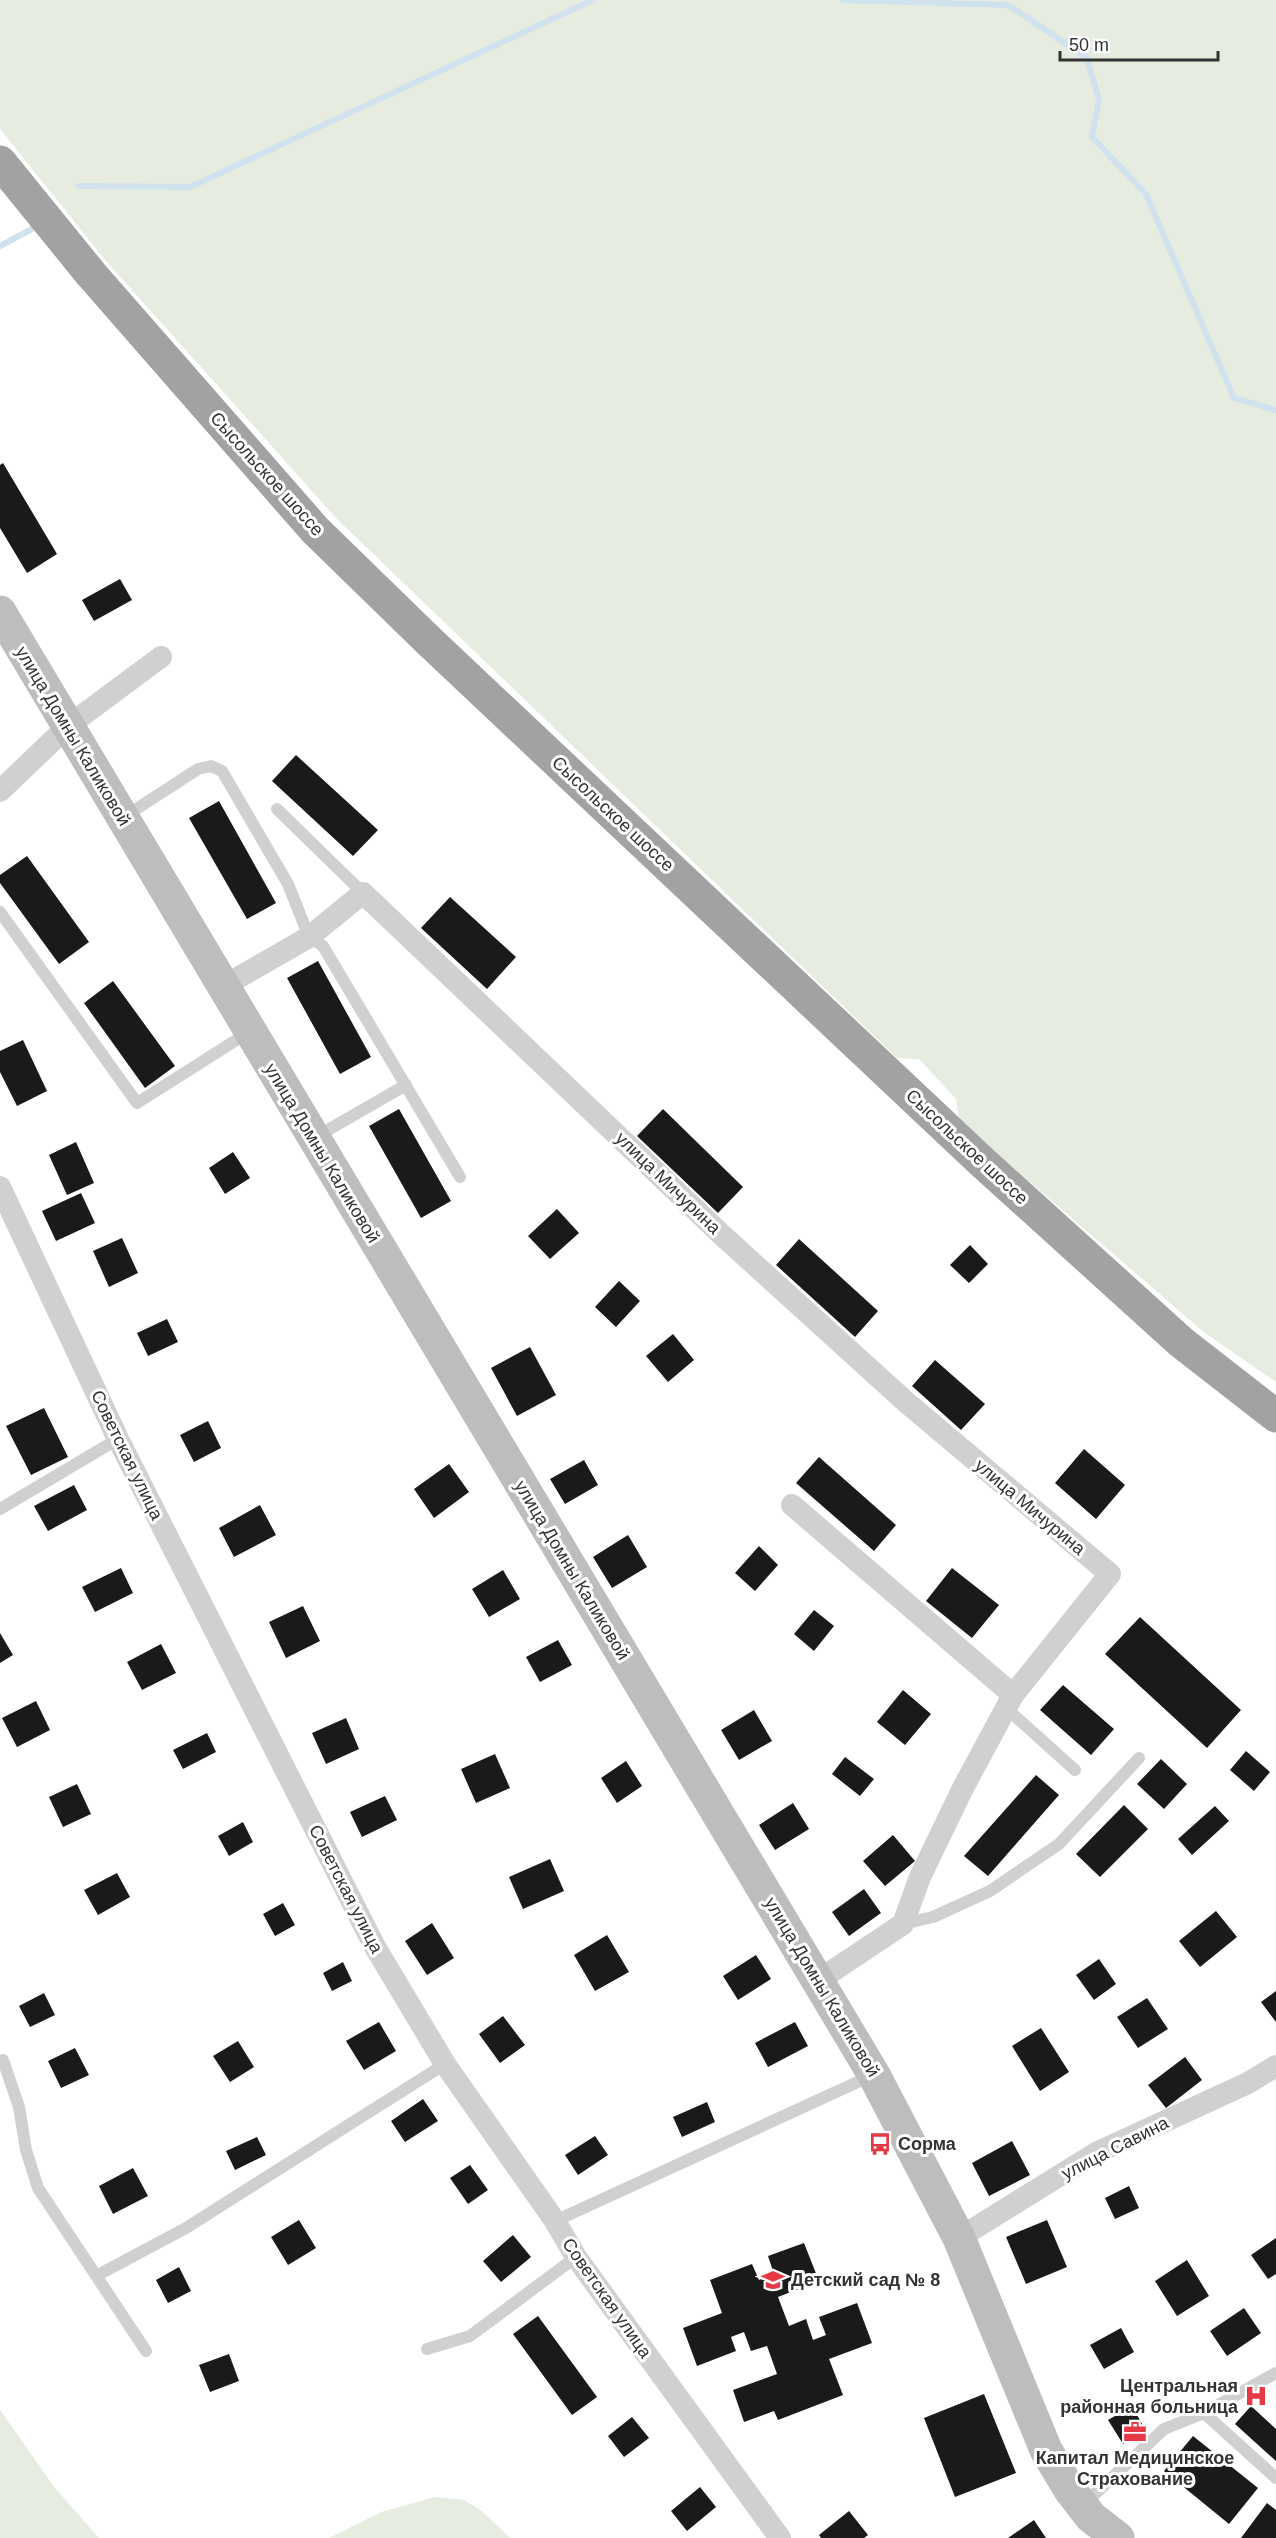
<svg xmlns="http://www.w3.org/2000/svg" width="1276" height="2538" viewBox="0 0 1276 2538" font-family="Helvetica,sans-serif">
<rect width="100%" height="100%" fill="#fff"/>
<path fill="#e6ecdf" d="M0,0H1276V1382L1205,1333L959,1121L956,1099L919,1059L897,1058L337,519L106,261L0,129Z
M0,2410L55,2488L99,2538H0Z
M435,2497L464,2500L482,2511L510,2538H329L381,2512Z"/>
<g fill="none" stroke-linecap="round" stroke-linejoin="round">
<path stroke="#cfe2ee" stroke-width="6" d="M843,0L1008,5L1086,57L1099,99L1092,137L1146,194L1234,398L1276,410
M79,186L190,187L593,0
M0,246L32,229"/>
</g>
<path fill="#1a1a1a" d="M3,463L57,554L27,573L0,528V465Z
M120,579L132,600L94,621L82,600Z
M296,755L378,830L353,856L272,781Z
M219,801L276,903L247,919L189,818Z
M27,856L89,942L59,964L0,883V875Z
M450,897L516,957L487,989L421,928Z
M318,961L371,1057L340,1074L287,978Z
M113,981L175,1066L145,1088L84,1003Z
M23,1040L47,1091L17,1106L0,1072V1051Z
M399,1109L451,1201L421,1218L369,1126Z
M663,1109L743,1187L718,1213L637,1136Z
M76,1142L94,1183L67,1195L49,1155Z
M233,1152L250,1178L225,1194L209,1168Z
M81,1193L95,1223L56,1241L42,1211Z
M557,1209L579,1233L550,1259L528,1236Z
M122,1238L138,1273L109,1287L93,1251Z
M799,1239L878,1311L855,1337L776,1265Z
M970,1245L988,1264L969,1283L950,1265Z
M619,1281L640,1301L616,1327L595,1307Z
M167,1319L178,1342L148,1356L137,1333Z
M673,1334L694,1360L668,1382L646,1356Z
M530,1347L556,1395L517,1416L491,1368Z
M935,1360L985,1404L961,1430L912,1386Z
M44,1408L68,1457L31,1475L6,1426Z
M208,1421L221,1448L194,1462L180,1435Z
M1084,1449L1125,1485L1096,1519L1055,1483Z
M819,1457L896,1525L874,1551L796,1483Z
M584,1460L598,1485L565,1504L550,1479Z
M449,1464L469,1492L434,1518L414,1489Z
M74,1485L87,1510L48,1531L34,1506Z
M260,1505L276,1535L234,1557L219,1528Z
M628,1535L647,1567L612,1588L593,1557Z
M759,1546L778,1565L755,1591L735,1573Z
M121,1568L133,1593L95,1612L82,1587Z
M952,1568L999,1605L972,1638L926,1601Z
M503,1570L520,1599L489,1617L472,1589Z
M303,1606L320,1641L286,1658L269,1622Z
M814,1610L834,1626L814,1651L794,1634Z
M1140,1617L1241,1710L1207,1748L1105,1654Z
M0,1633L13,1655L0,1663Z
M558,1640L572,1665L540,1682L526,1657Z
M161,1644L176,1673L142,1690L127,1662Z
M1063,1685L1114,1729L1091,1755L1040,1710Z
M903,1690L931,1714L905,1745L877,1722Z
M36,1701L50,1730L17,1747L2,1718Z
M754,1710L772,1741L739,1760L721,1730Z
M346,1718L359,1749L326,1764L312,1733Z
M207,1733L216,1752L183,1769L173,1750Z
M1246,1751L1270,1772L1254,1791L1230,1770Z
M495,1754L510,1788L476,1803L461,1769Z
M845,1757L874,1779L860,1796L832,1774Z
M1161,1759L1187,1784L1164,1809L1137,1784Z
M626,1761L642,1786L617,1803L601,1778Z
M1036,1775L1059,1795L988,1876L964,1856Z
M77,1784L91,1814L63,1827L49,1797Z
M385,1796L397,1820L362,1837L350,1812Z
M793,1803L809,1829L775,1850L759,1825Z
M1124,1805L1148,1829L1100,1877L1076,1854Z
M1215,1806L1229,1821L1192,1855L1178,1839Z
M243,1822L253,1842L229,1856L218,1836Z
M893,1835L915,1861L885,1886L863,1861Z
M550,1859L564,1891L523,1909L509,1877Z
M117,1873L130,1897L98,1915L84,1890Z
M864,1889L881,1913L849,1936L832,1912Z
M283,1903L295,1925L275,1936L263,1914Z
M1216,1911L1237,1937L1200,1967L1179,1941Z
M432,1923L454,1958L427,1975L405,1941Z
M607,1935L629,1972L595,1991L574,1955Z
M756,1955L771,1979L738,2000L723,1976Z
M1099,1959L1116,1984L1094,2000L1076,1975Z
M343,1962L352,1981L332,1991L323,1973Z
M1276,1991V2022L1261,2002Z
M44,1993L55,2015L30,2027L19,2006Z
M1147,1998L1168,2029L1138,2048L1117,2017Z
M503,2016L525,2045L500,2063L479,2034Z
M379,2022L396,2051L364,2070L346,2041Z
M795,2022L808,2046L768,2067L755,2043Z
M1041,2028L1069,2072L1040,2091L1012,2046Z
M238,2041L254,2067L230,2082L213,2056Z
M75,2048L89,2075L61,2088L48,2061Z
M1185,2057L1202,2080L1166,2108L1148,2085Z
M423,2099L438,2121L405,2142L391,2121Z
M707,2102L715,2122L682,2137L673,2117Z
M595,2136L608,2155L578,2175L565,2155Z
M257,2137L266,2155L235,2170L226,2151Z
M1012,2141L1030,2175L989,2196L972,2163Z
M470,2165L488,2190L468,2204L450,2178Z
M133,2168L148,2196L113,2214L99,2186Z
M1129,2186L1139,2208L1115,2219L1105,2198Z
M299,2220L316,2248L288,2265L271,2237Z
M1047,2220L1067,2267L1026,2284L1006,2237Z
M513,2235L531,2257L501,2282L483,2261Z
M1276,2238V2274L1268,2279L1251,2255Z
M804,2243L819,2281L778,2297L789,2326L806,2319L813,2340L826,2335L819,2317L857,2303L872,2343L829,2359L843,2395L778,2420L774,2411L744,2422L733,2390L777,2374L767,2346L751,2351L744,2332L731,2337L736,2351L697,2366L683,2328L722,2313L710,2280L752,2264L759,2280L774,2274L768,2256Z
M1187,2260L1209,2296L1177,2316L1155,2281Z
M179,2267L191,2291L168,2303L156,2280Z
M1244,2308L1261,2333L1227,2356L1210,2331Z
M538,2316L597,2397L572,2415L513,2334Z
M1121,2328L1134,2352L1104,2369L1090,2345Z
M229,2354L239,2381L210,2392L199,2365Z
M984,2394L1016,2473L955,2497L924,2418Z
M1132,2406L1146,2431L1123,2444L1108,2420Z
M1251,2406L1276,2429V2461L1235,2424Z
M632,2417L649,2438L624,2457L608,2436Z
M1193,2436L1258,2488L1229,2524L1164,2471Z
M700,2487L716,2507L687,2531L671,2511Z
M1267,2503L1276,2510V2538H1241Z
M849,2511L868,2535L864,2538H821L819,2535Z
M1034,2520L1046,2538H1008Z"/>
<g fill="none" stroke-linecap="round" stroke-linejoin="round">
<path stroke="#d0d0d0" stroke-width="12" d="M277,809L363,893
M124,817L198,769L211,766L222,771L288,884L309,937L323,946L460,1177
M0,912L137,1103L249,1032
M314,1138L406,1085
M0,1509L118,1439
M1006,1708L1075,1770
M903,1924L933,1917L990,1891L1059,1844L1139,1758
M3,2060L19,2107L26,2150L38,2188L146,2351
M555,2221L873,2075
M96,2276L186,2228L445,2064
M427,2349L470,2336L576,2257
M1204,2413L1276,2373
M1083,2505L1164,2429L1204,2413L1276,2478"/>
<path stroke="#d0d0d0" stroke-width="22" d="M0,791L68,726L161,657
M222,987L309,937L363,893L722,1235L906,1402L1110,1574L1013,1695L963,1788L920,1877L903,1924L819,1980
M0,1187L118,1439L375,1947L445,2064L555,2221L576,2257L780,2538
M792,1505L1013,1695
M959,2238L1096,2153L1248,2083L1276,2066"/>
<path stroke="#bdbdbd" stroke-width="33" d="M0,612L874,2075L959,2238L1046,2450L1070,2490L1091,2517L1118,2538"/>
<path stroke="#a2a2a2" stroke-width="33" d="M0,162L91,274L315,530L429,641L980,1160L1181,1342L1276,1416"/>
</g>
<defs>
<g id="bus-bare" transform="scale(1.8)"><path d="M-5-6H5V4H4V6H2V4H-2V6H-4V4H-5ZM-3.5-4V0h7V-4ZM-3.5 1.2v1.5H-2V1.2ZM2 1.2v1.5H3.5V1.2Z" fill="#e63946" stroke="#fff" stroke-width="2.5" paint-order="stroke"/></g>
<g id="school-bare" transform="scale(1.8)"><path d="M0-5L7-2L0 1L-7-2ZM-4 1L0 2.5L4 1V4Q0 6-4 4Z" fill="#e63946" stroke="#fff" stroke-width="2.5" paint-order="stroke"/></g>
<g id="hospital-bare" transform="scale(1.8)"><path d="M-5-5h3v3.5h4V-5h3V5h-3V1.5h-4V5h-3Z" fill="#e63946" stroke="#fff" stroke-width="2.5" paint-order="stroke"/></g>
<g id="office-bare" transform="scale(1.8)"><path d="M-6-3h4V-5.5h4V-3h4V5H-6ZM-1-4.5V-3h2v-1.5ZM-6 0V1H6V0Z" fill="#e63946" stroke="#fff" stroke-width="2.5" paint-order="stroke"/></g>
</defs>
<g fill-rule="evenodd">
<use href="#bus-bare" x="880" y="2144"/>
<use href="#school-bare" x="773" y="2280"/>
<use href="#hospital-bare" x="1256" y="2396"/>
<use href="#office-bare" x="1135" y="2432"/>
</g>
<g text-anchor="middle" stroke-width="6" stroke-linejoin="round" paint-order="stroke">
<g font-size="18" fill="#333" stroke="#fff">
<text transform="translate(267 474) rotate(48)" y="6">Сысольское шоссе</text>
<text transform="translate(73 736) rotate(59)" y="6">улица Домны Каликовой</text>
<text transform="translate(613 814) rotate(43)" y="6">Сысольское шоссе</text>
<text transform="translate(967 1147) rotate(43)" y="6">Сысольское шоссе</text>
<text transform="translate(322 1153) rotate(59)" y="6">улица Домны Каликовой</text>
<text transform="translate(668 1183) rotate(44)" y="6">улица Мичурина</text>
<text transform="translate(127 1455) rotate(64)" y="6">Советская улица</text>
<text transform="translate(1030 1507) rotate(40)" y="6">улица Мичурина</text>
<text transform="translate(572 1570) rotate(59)" y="6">улица Домны Каликовой</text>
<text transform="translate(346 1889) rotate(63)" y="6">Советская улица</text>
<text transform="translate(822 1987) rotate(59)" y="6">улица Домны Каликовой</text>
<text transform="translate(1115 2148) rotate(-27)" y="6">улица Савина</text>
<text transform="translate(607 2298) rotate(55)" y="6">Советская улица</text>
</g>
<g font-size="18" font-weight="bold" fill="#333" stroke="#fff" text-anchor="start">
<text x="898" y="2150">Сорма</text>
<text x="791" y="2286">Детский сад № 8</text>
<text x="1238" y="2392" text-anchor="end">Центральная<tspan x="1238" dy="21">районная больница</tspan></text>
<text x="1135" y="2464" text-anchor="middle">Капитал Медицинское<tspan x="1135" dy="21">Страхование</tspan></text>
</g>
</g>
<path d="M1060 51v9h158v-9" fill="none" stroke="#333333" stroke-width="3"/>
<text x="1069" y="51" font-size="18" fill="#333333" stroke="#ffffff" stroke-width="4.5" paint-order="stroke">50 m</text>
</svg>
